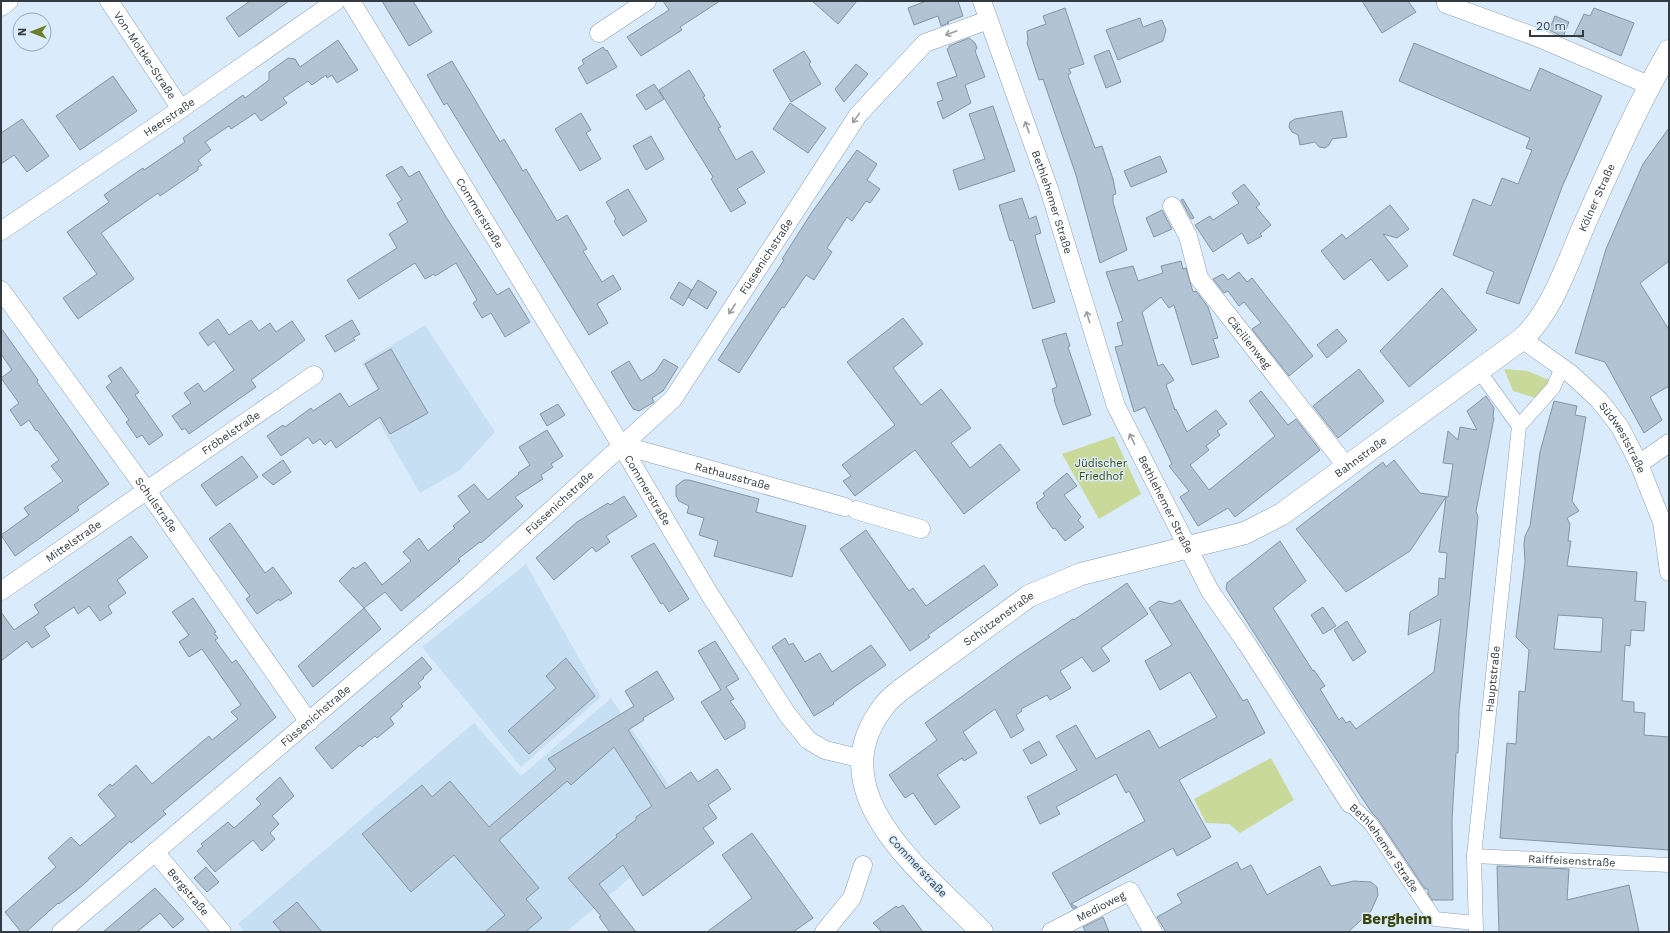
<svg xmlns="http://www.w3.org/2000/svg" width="1670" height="933" viewBox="0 0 1670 933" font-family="'Work Sans',sans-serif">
<rect width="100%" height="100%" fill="#daecfc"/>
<path fill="#c6dff2" d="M425,325L495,432L460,470L420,493L365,398L377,390L362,363Z
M526,564L601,697L521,767L422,647Z
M611,698L672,790L637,872L566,932H245L238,924L474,723L521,776Z"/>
<path fill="#c9d999" d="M1504,369L1528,371L1549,380L1539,399L1513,391Z
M1114,436L1141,494L1099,519L1062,454Z
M1271,758L1294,800L1240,833L1229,824L1206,823L1194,799Z"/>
<path fill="#b2c4d3" stroke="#8395a3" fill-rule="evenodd" d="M250,1H289L239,37L226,18Z
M382,1H413L432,32L409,46Z
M663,1H720L680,27L682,30L641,56L627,37L669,10Z
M812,1H857L838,24Z
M926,1H958L963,16L947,22L949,23L941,26L938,16L914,25L908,8Z
M1362,1H1408L1416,12L1382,33Z
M1065,8L1084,64L1069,69L1071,73L1068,75L1095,148L1102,146L1113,179L1116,194L1113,195V202L1127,250L1100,263L1076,175L1043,79L1039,80L1027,43L1028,41L1027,31L1046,24L1043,16Z
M1594,8L1634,23L1621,56L1574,35L1584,14L1590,16Z
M1555,16L1569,22L1563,37L1549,30Z
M1140,18L1143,27L1162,20L1166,30L1163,41L1118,60L1106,30Z
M969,38L975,43L977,48L975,51L985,77L965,85L971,103L943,119L937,102L943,100L937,83L957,76L947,49L949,48V46Z
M338,40L358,70L337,83L332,75L327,78L326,75L312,85L308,81L283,98L287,103L261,121L255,113L231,129L229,126L205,142L211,150L198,160L202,165L198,167V170L160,196L158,193L101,233L134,279L78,319L63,298L97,274L67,232L109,202L104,195L143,168L144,170L185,142L183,138L243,95L245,98L269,80V72L288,58L295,59L300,67Z
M1414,43L1530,91L1540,68L1602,96L1562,187L1519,304L1486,293L1494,272L1453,255L1473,199L1491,206L1502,178L1518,184L1532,150L1526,148L1530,138L1399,81Z
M603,47L606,51L607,50L617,67L587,84L578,68L584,64L582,60Z
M1109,50L1121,82L1106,88L1094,56Z
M804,51L811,62L809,64L821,84L791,102L773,70Z
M452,61L500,142L504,139L523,171L526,169L557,221L567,215L587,249L583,251L602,282L613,275L621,289L597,304L608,323L589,335L447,103L444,105L427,75Z
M856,64L868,74L844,102L835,89Z
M689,70L705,96L703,97L721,127L718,128L736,160L752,151L765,172L737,189L746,203L731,212L711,179L713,177L659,90Z
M113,76L137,111L80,150L56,116Z
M654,84L664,99L646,110L636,95Z
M790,103L826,128L808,153L773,129Z
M993,106L1015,171L959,190L953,170L985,159L969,114Z
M1342,111L1347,137L1332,139L1329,145L1325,148L1319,147L1315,142L1300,145L1298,135L1292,132L1289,127L1290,122L1295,119Z
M581,113L591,130L586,133L601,159L580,171L555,129Z
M22,119L49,156L27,172L14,155L1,164V133Z
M1669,128V261L1640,283L1669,330V386L1650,397L1662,420L1644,433L1605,362L1575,353L1606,249L1643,164Z
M651,136L664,159L646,170L633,146Z
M857,150L877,164L867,180L880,189L870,203L866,201L852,221L847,217L827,248L832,252L814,280L806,275L784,308L782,307L739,373L718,360L784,260L782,259L812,212Z
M1160,156L1167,172L1131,187L1124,171Z
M402,166L409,177L419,171L446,217L497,295L509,288L530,322L505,337L491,313L482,318L473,303L477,300L456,263L435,276L434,274L425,279L415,263L359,299L347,280L397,248L389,234L408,222L397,203L402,200L386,175Z
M1244,184L1260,204L1256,207L1271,225L1260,234L1262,236L1248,244L1242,233L1213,252L1195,225L1210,216L1213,220L1239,203L1232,193Z
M628,189L647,221L623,236L614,221L616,219L606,202Z
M1022,198L1029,219L1036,216L1041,233L1035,235L1037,244L1055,302L1033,309L1013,240L1010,241L999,205Z
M1183,199L1194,218L1191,219L1181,200Z
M1390,205L1409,229L1397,238L1383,234L1408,266L1388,281L1371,259L1344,280L1321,251L1342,234L1346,239Z
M1162,210L1172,229L1154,237L1146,218Z
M1181,261L1183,269L1186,268L1193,292L1196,291L1208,307L1218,338L1213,339L1219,357L1192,365L1174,305L1169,308L1161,297L1142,312L1158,366L1163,364L1174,380L1166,385L1175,410L1176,409L1187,432L1216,410L1227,424L1217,431L1220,435L1206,446L1209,450L1190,465L1209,490L1275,436L1249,401L1261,391L1288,425L1296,419L1320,450L1235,517L1228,508L1198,526L1180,497L1189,491L1169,466L1172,464L1145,407L1134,412L1115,347L1123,345L1117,323L1123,321L1106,272L1133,266L1138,281L1163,273L1161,266Z
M1239,272L1247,282L1252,278L1313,356L1289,376L1252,329L1261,323L1244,302L1239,306L1228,291L1224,293L1213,279L1223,274L1228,280Z
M698,280L717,292L707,309L688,297Z
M679,282L692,290L683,306L670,298Z
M1442,288L1477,330L1409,387L1380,351Z
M903,318L923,344L893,368L921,405L941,389L971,428L951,443L970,468L1000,444L1020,470L964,514L915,450L855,496L843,481L851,476L842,465L895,425L847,362Z
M218,319L229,335L251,320L259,331L270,323L276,332L292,321L305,340L251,380L256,387L189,434L185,428L182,430L172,416L191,403L184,393L198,383L204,392L234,370L214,341L208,346L199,333Z
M352,320L360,334L353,338L355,340L335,352L325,336Z
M1,328L38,380L37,382L109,484L77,507L79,510L15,556L1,535L29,515L24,508L63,481L51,466L59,460L37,430L36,431L29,420L21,426L10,410L19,403L1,378L12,370L1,354Z
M1337,329L1347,341L1327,358L1317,345Z
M1066,333L1070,346L1068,347L1091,415L1063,425L1054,400H1055L1052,389L1057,387L1042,340Z
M391,349L428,413L390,434L380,417L336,448L331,440L325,445L320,439L313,444L308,437L281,456L267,436L283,425L285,427L311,408L313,411L340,393L349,407L379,389L365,364Z
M664,359L678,367L663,391L652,398L654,402L639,411L633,409L611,372L629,361L641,381L655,372Z
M121,367L139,392L135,395L163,435L149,445L142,435L137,438L126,422L129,420L106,387L112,382L108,376Z
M1359,369L1384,401L1338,438L1313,406Z
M1486,396L1494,408L1493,417L1494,418L1476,511L1478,517L1459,711L1458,753H1456L1452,820L1453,897V900H1432L1428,894V889H1425L1378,819L1372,813L1299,703L1226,589L1227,583L1280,541L1306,581L1273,608L1313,671L1314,670L1325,686L1320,689L1339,720L1342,717L1346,723L1350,721L1356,729L1434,672L1441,619L1408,635L1410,612L1438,595L1439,578L1445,579L1447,553L1439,552L1446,497L1410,551L1346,592L1296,529L1383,462L1386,467L1394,460L1420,493L1448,497L1453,464L1443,463L1448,431L1458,440L1460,427L1477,430L1467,411Z
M1554,401L1577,406L1575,415L1586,417L1572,501L1579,511L1567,518L1570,524L1568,541H1571L1567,566L1637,572L1635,601L1646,602L1644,631L1631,630L1630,646L1625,645L1622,701L1634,702V712L1645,713L1644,735L1669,737V850L1500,838L1507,743L1516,744L1519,691L1525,692L1529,650L1516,637L1525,562L1524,544L1525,536L1530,526L1540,452ZM1558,615L1603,618L1601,652L1554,649Z
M558,404L565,415L547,426L540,414Z
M547,430L563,456L551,464L553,467L541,475L543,479L515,497L523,506L481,543L480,542L458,559L460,561L401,611L385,592L364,608L339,581L353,567L355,569L365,562L382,585L411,561L403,552L419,538L428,551L455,528L453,526L470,512L458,496L474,484L488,500L519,474L518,473L530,465L519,447Z
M242,456L258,477L216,506L201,485Z
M283,460L291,472L273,485L262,475Z
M1067,473L1077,486L1064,495L1081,517L1078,520L1084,527L1065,541L1055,528L1053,529L1037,507L1038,506L1036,503L1045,496L1043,493Z
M684,480H689L759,499L756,512L806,526L792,577L714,556L718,541L699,535L704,518L687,513L689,506L679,501L676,496V486Z
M624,496L637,516L606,536L610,542L596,552L592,547L554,580L536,558L577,522L608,503L610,505Z
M230,523L265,573L273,567L292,593L280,601L279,599L257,614L246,599L250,596L209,539Z
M866,530L909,591L913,588L926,606L984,565L998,585L928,635L930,637L910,651L840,549Z
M131,536L148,557L117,580L126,593L108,606L112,613L100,621L89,606L78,614L74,607L44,627L50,636L32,648L27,641L1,661V612L14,630L39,613L34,605Z
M654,543L689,599L669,612L663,603L661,604L631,556Z
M1127,583L1148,614L1101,648L1110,661L1093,672L1082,657L1060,671L1071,688L1050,700L1047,695L1021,709L1022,711L1016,715L1024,730L1011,738L995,709L963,732L977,753L964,761L962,758L937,775L960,807L935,825L913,793L905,798L889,775L937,740L925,723L1018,656L1073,619L1074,620Z
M193,598L216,632L214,633L218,638L215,640L232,663L236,660L276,717L163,811L166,814L131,843L130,841L83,885L59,904L58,903L26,932H21L5,912L56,867L48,858L71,837L80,846L116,816L98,795L110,784L112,786L136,765L152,784L209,736L212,740L238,719L231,712L241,705L202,649L189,657L179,642L189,635L172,612Z
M1180,600L1243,701L1247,699L1265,733L1179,780L1211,837L1177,856L1173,848L1071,904L1077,907L1073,909L1052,873L1145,821L1129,791L1126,793L1116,774L1056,807L1060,814L1040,824L1027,797L1077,770L1056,736L1076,725L1096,759L1149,730L1159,748L1217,717L1190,672L1160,690L1145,661L1172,645L1149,608L1159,601L1172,604Z
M1323,607L1336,626L1323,634L1311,615Z
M364,608L381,629L313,687L298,666Z
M1347,621L1366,652L1353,661L1334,630Z
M785,638L789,645L793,643L805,662L820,653L832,672L871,645L886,665L857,685L833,703L834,704L814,716L772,647Z
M715,641L739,679L726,687L734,699L730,701L745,722V728L725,740L701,702L721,690L698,651Z
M422,657L432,669L423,677L424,678L418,683L421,687L401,704L403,706L390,718L394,724L377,738L375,736L362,747L360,745L332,769L315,748Z
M566,658L595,696L529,754L508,731L556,688L546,676Z
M657,671L674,699L643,718L644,720L628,730L666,789L691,772L698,782L717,769L731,789L708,805L717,818L703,828L714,843L643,896L623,865L599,884L636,932H610L599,917L601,916L568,878L617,837L616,835L636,820V817L652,806L614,747L571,785L567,781L499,840L539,888L526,899L542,918L525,932H485L505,915L454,855L411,892L362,834L422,785L432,797L450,781L489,827L556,769L548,759L634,706L625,691Z
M1039,741L1047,755L1031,764L1023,750Z
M280,777L294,796L272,816L279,824L270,833L275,839L262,851L253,840L215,872L197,851L203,846L201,844L228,822L234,828L261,804L256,799Z
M752,833L813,918L793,932H707L752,898L722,855Z
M1237,862L1241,870L1251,865L1267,895L1320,866L1331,886L1354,881L1371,882L1377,887L1378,895L1371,911L1348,932H1166L1157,917L1182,903L1177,894Z
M1497,866L1569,869L1567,900L1629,885L1639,932H1499Z
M206,867L219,882L207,892L194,878Z
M155,888L184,919L173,928L160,913L137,932H103Z
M297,902L322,932H282L273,922Z
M903,905L923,932H882L873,923L896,906L898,908Z
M1103,917L1109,932H1086L1083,927Z"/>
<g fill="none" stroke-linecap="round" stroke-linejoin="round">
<g stroke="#8d9ead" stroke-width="15">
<g id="pedestrian">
<path d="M1479,371L1519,426"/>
<path id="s1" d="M1350,804L1371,824L1435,919L1475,923"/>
<path id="s2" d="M1474,856L1669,865"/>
<path id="s3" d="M1476,932L1474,856L1519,426L1553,388L1562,368"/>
</g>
</g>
<g stroke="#8d9ead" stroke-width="19">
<g id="minor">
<path id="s4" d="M109,1L181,109"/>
<path id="s5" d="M351,1L621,445L710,595L787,714L808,740L825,750L863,759"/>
<path id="s6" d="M982,1L1049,189L1116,406L1210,591L1247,644L1350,804"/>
<path d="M1446,4L1539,38L1651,86"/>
<path d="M1,7L9,1"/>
<path d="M599,33L647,1"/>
<path id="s7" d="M1172,206L1188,236L1199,278L1347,467"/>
<path id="s8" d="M1,231L181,109L336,1"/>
<path id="s9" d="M1,290L147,491L309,722"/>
<path id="s10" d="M1522,339L1571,374L1599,400L1620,427L1639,464L1662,522L1669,572"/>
<path id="s11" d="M621,445L845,507"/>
<path d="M1639,464L1669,443"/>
<path d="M856,510L921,529"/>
<path id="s12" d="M1,591L314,375"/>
<path id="s13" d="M155,852L222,932"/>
<path id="s14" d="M61,932L470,584L673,399L858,115L925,43L988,20"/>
<path d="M824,932L852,898L863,865"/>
<path id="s15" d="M1051,932L1130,891L1153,932"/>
</g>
</g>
<g stroke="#8d9ead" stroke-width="23">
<g id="secondary">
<path id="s16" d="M982,932C927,875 815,794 884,706C889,699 896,694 902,689L1029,596L1081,574L1245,533L1282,514L1522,339C1553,311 1568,261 1585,223C1611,165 1637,106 1669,51"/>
</g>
</g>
<use href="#pedestrian" stroke="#fff" stroke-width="14"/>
<use href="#minor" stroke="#fff" stroke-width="18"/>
<use href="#secondary" stroke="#fff" stroke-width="22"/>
</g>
<defs><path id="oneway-shaft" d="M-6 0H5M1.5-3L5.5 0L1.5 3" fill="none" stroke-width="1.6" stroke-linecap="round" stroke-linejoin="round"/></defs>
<g stroke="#999da0">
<use href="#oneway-shaft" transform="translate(951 33) rotate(160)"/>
<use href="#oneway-shaft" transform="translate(856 118) rotate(125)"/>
<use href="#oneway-shaft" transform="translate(1027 127) rotate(-110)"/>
<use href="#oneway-shaft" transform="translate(732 309) rotate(123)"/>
<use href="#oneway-shaft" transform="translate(1088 317) rotate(-107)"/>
<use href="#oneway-shaft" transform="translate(1132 439) rotate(-116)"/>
</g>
<g text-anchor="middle" stroke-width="3" stroke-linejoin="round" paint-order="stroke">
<g font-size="11" fill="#333b41" stroke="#daecfc">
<text dy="4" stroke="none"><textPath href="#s4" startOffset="65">Von-Moltke-Straße</textPath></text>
<text dy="4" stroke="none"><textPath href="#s8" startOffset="203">Heerstraße</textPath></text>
<text dy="4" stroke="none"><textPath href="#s16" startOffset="1182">Kölner Straße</textPath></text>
<text dy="4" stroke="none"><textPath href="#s6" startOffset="213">Bethlehemer Straße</textPath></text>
<text dy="4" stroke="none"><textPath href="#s5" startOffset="248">Commerstraße</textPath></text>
<text dy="4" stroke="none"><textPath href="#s14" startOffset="982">Füssenichstraße</textPath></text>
<text dy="4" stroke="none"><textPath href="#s7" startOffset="159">Cäcilienweg</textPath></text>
<text dy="4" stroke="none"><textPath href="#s12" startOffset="279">Fröbelstraße</textPath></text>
<text dy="4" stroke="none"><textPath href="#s10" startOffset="143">Südweststraße</textPath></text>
<text dy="4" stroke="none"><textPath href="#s16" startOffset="821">Bahnstraße</textPath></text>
<text dy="4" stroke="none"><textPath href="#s11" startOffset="116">Rathausstraße</textPath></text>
<text dy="4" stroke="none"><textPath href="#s5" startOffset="572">Commerstraße</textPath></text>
<text dy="4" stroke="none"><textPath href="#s14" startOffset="658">Füssenichstraße</textPath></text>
<text dy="4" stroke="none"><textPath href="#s6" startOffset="537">Bethlehemer Straße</textPath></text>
<text dy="4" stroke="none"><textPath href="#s9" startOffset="265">Schulstraße</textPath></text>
<text dy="4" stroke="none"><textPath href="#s12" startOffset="88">Mittelstraße</textPath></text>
<text dy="4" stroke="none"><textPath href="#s16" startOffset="419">Schützenstraße</textPath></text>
<text dy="4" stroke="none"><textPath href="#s3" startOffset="254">Hauptstraße</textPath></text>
<text dy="4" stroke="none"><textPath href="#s14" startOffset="334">Füssenichstraße</textPath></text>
<text dy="4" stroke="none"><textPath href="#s1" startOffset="56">Bethlehemer Straße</textPath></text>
<text dy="4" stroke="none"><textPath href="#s2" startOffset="98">Raiffeisenstraße</textPath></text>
<text transform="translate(918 866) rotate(47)" y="4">Commerstraße</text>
<text dy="4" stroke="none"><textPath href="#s13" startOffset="52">Bergstraße</textPath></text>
<text dy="4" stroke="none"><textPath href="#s15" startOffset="56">Medioweg</textPath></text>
</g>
<g font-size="11" fill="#3c4706" stroke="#daecfc">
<text x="1101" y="467">Jüdischer<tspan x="1101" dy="13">Friedhof</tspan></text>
</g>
<g font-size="15" font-weight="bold" fill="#3b450a" stroke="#daecfc">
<text x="1397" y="924">Bergheim</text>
</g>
</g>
<rect width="1670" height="933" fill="none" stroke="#333b41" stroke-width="4"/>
<g transform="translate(32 32) rotate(270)"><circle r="19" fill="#daecfc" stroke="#97a5b1"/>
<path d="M0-3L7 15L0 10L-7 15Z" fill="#6d7e2c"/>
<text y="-6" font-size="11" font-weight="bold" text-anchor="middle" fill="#333b41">N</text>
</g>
<path d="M1530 30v6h53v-6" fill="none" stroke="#333b41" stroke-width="2"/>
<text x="1536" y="30" font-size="12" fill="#333b41" stroke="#daecfc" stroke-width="3" paint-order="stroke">20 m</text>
</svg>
